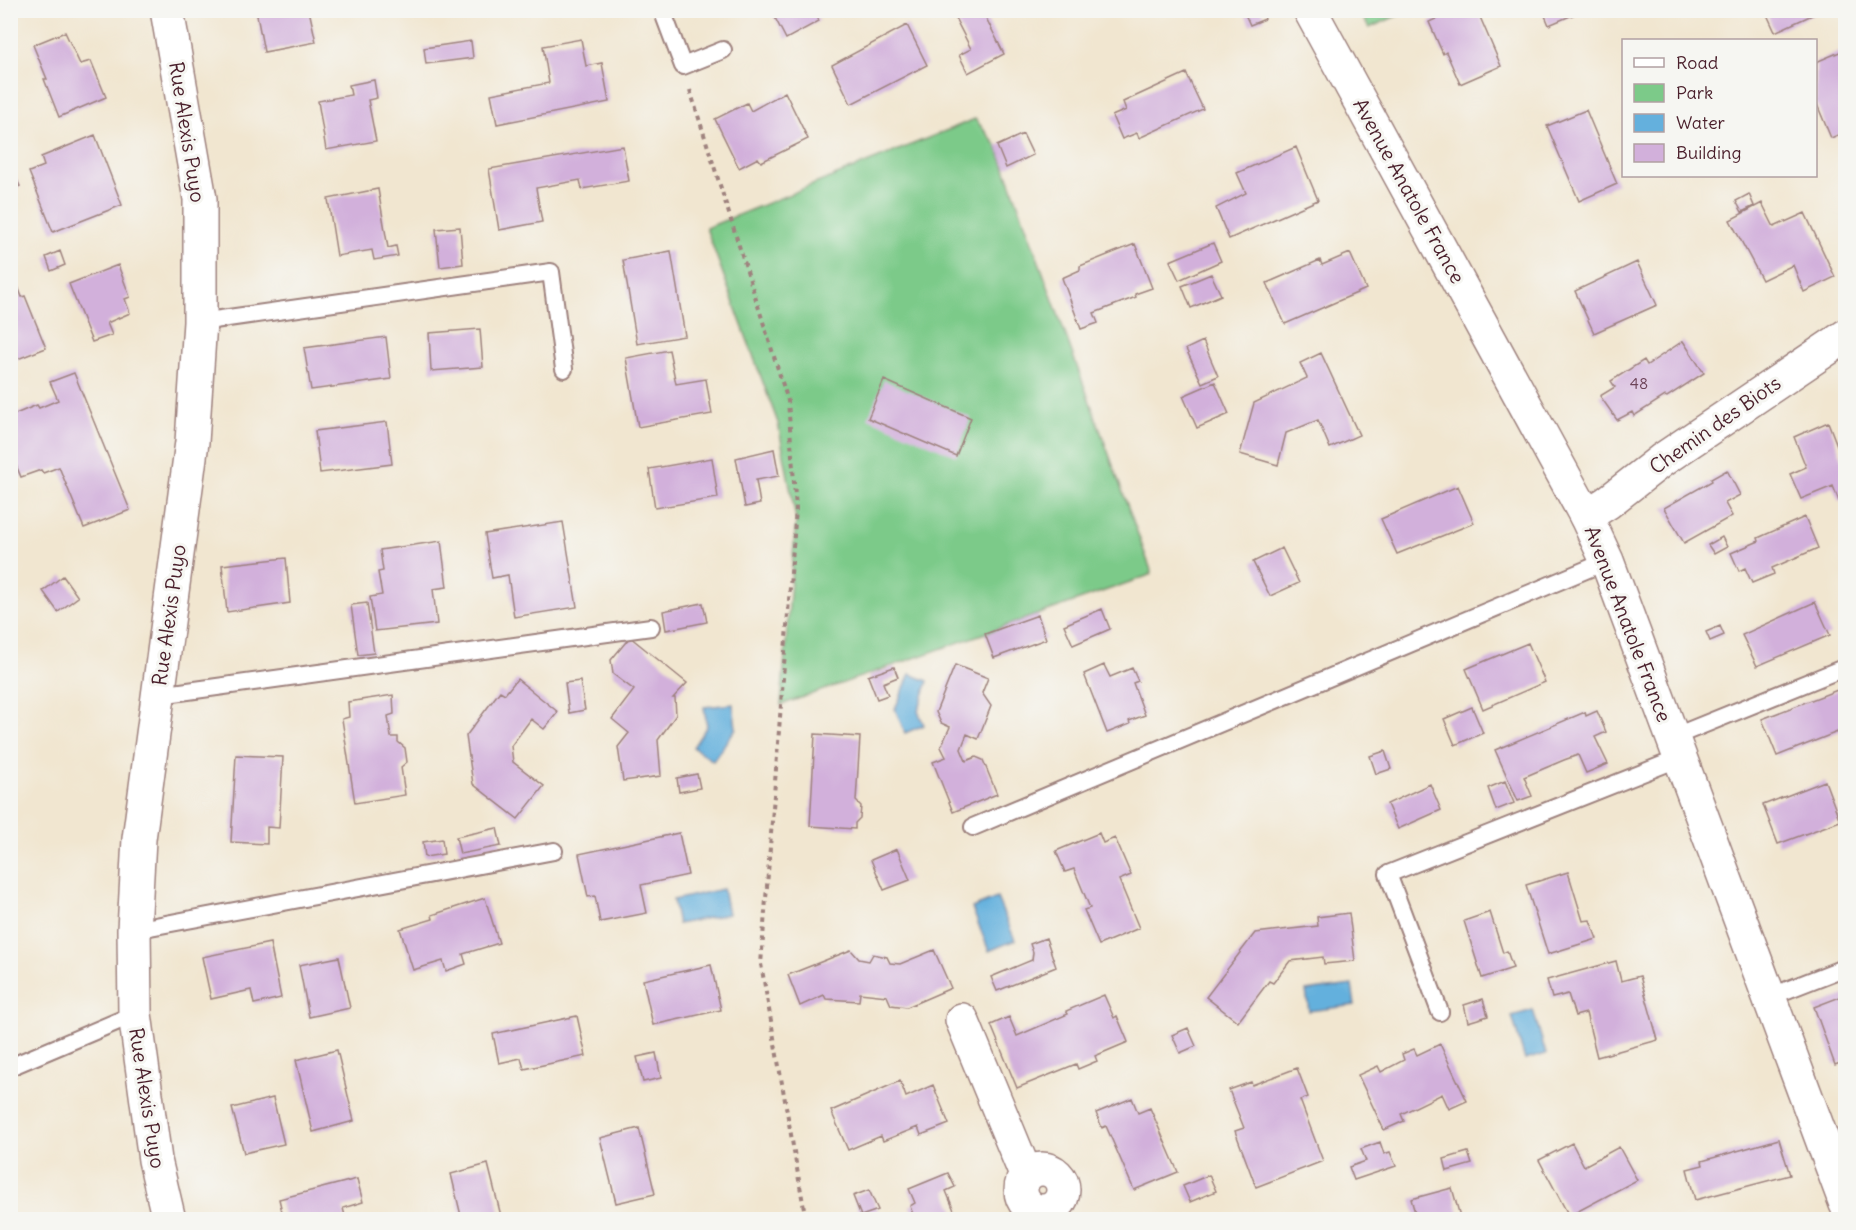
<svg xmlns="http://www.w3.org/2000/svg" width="1856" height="1230" viewBox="0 0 1856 1230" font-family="Delius,sans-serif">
<rect width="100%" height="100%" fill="#f6f6f2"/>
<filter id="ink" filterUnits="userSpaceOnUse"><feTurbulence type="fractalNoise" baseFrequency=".0167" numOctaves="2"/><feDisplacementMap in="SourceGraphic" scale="12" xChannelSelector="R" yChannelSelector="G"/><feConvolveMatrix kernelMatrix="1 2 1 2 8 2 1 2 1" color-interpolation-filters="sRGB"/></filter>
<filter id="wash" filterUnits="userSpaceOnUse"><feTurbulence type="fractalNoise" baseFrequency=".008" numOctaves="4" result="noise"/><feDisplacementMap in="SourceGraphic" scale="24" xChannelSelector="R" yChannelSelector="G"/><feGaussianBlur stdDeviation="1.35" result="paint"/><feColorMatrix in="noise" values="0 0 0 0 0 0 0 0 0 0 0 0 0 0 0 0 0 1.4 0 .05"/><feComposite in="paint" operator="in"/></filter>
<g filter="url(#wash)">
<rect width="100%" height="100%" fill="#f1e6d0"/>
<path fill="#7cca89" stroke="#63745a" stroke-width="1.5" d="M1359,11H1408L1369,28Z
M975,119L997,146L1152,573L1147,576L781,705L796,519L778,423L706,228Z"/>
<path fill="#64b0dd" stroke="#576884" stroke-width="1.5" d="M910,674L928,681L918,711L924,725L905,733L895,709Z
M733,704L736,728L713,761L693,747L707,726L704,707Z
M723,889L728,914L678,924L673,900Z
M997,898L1015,940L989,951L972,908Z
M1352,985L1355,1005L1309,1011L1306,991Z
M1533,1010L1546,1054L1525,1060L1512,1016Z"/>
<g id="blocks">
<path fill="#d2b0db" d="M256,10H309L316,42L264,52Z
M771,10H814L819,21L786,39Z
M951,10H982L1004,54L968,73L959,55L971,49Z
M1243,10H1261L1265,19L1250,25Z
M1455,10H1477L1501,66L1460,84L1446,52L1443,54L1429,22Z
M1765,10H1823L1775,32Z
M1543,11H1582L1549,25Z
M907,25L927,65L851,104L832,65Z
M65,32L80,64L91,61L106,97L59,117L44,79H47L33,45Z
M581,39L586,66L602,63L609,102L497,124L491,94L549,83L543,46Z
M471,41L473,58L426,64L424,48Z
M1842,51L1845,58V132L1831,138L1816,102V62Z
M1186,73L1203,109L1139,138L1137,133L1122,139L1112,116L1126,110L1123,102Z
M374,80L377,98L368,100L376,141L326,150L318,101L351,95L349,85Z
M785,92L808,139L761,162L758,158L739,168L715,119L747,103L751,111Z
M1586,110L1617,184L1579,201L1547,126Z
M1023,134L1033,155L1006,168L997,146Z
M95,135L122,205L53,232L29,172L44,166L41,157Z
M623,146L629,181L582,189L580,180L536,188L542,222L499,230L489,169Z
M1296,147L1318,200L1229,239L1216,208L1246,193L1237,173Z
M10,166L20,186L10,190Z
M378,189L388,248L396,246L398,256L374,260L372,250L337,256L328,199Z
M1749,194L1754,206L1742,212L1736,201Z
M1762,203L1774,227L1805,213L1835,277L1804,292L1793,265L1762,280L1730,220Z
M460,227L463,264L440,267L436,229Z
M1213,243L1221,261L1179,280L1170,261Z
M1135,244L1152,288L1135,294L1136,297L1094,313L1098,323L1081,329L1062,278L1080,270V266Z
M60,251L65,265L51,271L46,257Z
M671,251L685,336L637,344L623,260Z
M1350,253L1366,289L1285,324L1267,283L1320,260L1322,265Z
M1637,262L1657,305L1594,333L1575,291Z
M118,265L130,297L125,299L130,313L107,323L112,335L92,342L69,284Z
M11,268L22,297L25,296L46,348L10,362Z
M1211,274L1221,295L1191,308L1182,286Z
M480,329L483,367L431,371L429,333Z
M386,337L391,379L311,390L304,348Z
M1203,341L1218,376L1202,383L1186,349Z
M1683,341L1704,373L1667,397L1665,396L1634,416L1632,412L1617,420L1600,396L1615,387L1611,381L1644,360L1647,365Z
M669,350L676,384L706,379L712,414L638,427L626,358Z
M1321,353L1359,435L1330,448L1318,420L1286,433L1278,465L1240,454L1254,403L1307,378L1300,363Z
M74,373L130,510L84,528L59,467L43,473L41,470L21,477L10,451V409L13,415L37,405L39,408L58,400L50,382Z
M884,380L971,418L956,456L868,418Z
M1215,382L1229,414L1197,428L1183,396Z
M387,422L392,464L320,473L315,431Z
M1828,422L1845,466V498L1839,501L1833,486L1801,499L1790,474L1806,467L1794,437Z
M774,449L779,476L756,480L760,504L745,507L736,458Z
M712,458L718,498L655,508L649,469Z
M1727,470L1740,495L1725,503L1732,516L1684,543L1664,508L1712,481L1711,479Z
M1458,486L1474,523L1397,554L1381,519Z
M1805,517L1818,548L1772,568L1774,574L1752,583L1745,568L1739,571L1731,553L1759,541L1758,538Z
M563,522L577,607L514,617L508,575L492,578L485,534Z
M1722,537L1727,547L1714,554L1708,545Z
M441,541L447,587L433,589L437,624L375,631L370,597L382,595L378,572L383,571L380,550Z
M1282,548L1299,583L1270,596L1253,562Z
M286,558L290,603L227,612L222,565Z
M63,576L78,597L58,612L43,591Z
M1815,602L1830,635L1757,666L1742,635Z
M367,603L374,653L358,655L351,605Z
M703,603L707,622L666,630L663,611Z
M1102,609L1110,629L1073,645L1064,625Z
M1038,615L1046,639L994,658L985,634Z
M1720,626L1724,635L1710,641L1706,632Z
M630,637L687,683L673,698H675L676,715L658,740L661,776L623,781L618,747L629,733L612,719L634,690L613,674L611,660Z
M1528,643L1545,682L1483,709L1466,669Z
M955,665L988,678L982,693L991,706L978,739L967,734L961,749L966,761L976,757L983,760L997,794L953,812L933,762L946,757L941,747L950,727L941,723L936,712Z
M1104,665L1110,677L1132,668L1138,681L1133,683L1145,715L1129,721L1130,724L1107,733L1084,674Z
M894,667L898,677L883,683L888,695L877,699L868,676Z
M517,679L558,712L544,729L531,719L511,746L513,762L544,786L518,819L473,784L466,736L500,691L505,694Z
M580,681L585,710L569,713L565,683Z
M1840,689L1843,698L1845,697V729L1777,756L1762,719Z
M393,695L394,714L388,716L391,737H398V742L405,748L407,762L401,767L405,795L355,803L342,719L349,717L348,702Z
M1472,707L1483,733L1455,745L1444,719Z
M1597,711L1606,732L1595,737L1608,764L1586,773L1578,755L1564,760L1524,777L1532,796L1518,801L1495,750L1585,712L1586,716Z
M815,734L860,737L856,801L861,806L860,818L855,823V829L810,826Z
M1385,751L1391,769L1376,774L1370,756Z
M236,755L283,757L279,828L267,827V844L231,842Z
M697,774L700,788L679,792L677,778Z
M1505,781L1514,803L1496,810L1488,788Z
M1825,781L1840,821L1778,844L1763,805Z
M1430,784L1441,810L1398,829L1387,804Z
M497,828L501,846L460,854L456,837Z
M679,833L688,875L641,885L647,913L600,922L595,896L588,897L579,854Z
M1099,833L1103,843L1115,838L1131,875L1119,880L1139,928L1099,945L1084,910L1090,908L1074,869L1065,872L1056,851Z
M442,839L444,854L425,857L423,842Z
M897,849L910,880L884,890L871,860Z
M1568,872L1583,921L1590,920L1597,939L1548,954L1526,885Z
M485,898L499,943L463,954L466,964L446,971L443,961L413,970L400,929L433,919L432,915Z
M1490,912L1503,953L1507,951L1513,968L1482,978L1464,921Z
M1349,913L1355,961L1324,964L1323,957L1290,961L1273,983L1269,981L1238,1022L1206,997L1255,933L1318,926L1317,917Z
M1046,938L1056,967L997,991L991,977L1032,960L1033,952L1030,944Z
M270,943L281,998L254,1004L251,990L211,999L202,957Z
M851,950L859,959L869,961L873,954L887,957L890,963L900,964L934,950L951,988L907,1007L891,1005L887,996L860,993L859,1001L826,999L824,995L800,1006L788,975Z
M339,957L350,1008L309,1017L299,965Z
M1616,961L1621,981L1640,976L1658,1040L1597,1057L1586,1013L1575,1016L1568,994L1552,998L1547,980Z
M711,965L721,1010L653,1025L643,980Z
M1104,995L1114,1018L1117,1016L1128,1042L1095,1056L1097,1061L1078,1069L1076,1064L1017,1088L991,1025L1009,1017L1017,1036L1068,1014L1066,1011Z
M1845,995V1061L1835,1065L1814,1007Z
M1483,999L1488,1016L1468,1022L1464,1005Z
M577,1016L586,1056L524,1069L521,1058L499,1063L493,1034Z
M1188,1028L1196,1046L1180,1053L1172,1035Z
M1440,1044L1467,1101L1449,1109L1442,1094L1401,1114L1404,1121L1384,1130L1358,1075L1378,1066L1381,1072L1404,1060L1402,1054L1414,1049L1417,1055Z
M337,1050L354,1121L313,1132L296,1060Z
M656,1053L661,1078L643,1082L637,1057Z
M1297,1068L1308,1097L1300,1100L1323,1161L1256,1187L1235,1131L1244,1128L1229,1090L1251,1082L1252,1085Z
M900,1081L906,1097L933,1085L949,1124L921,1135L918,1127L883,1141L881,1136L848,1150L831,1111Z
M273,1098L284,1144L244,1153L232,1108Z
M1132,1098L1138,1113L1150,1108L1178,1172L1134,1190L1106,1126L1102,1128L1096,1113Z
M639,1128L655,1194L616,1203L600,1138Z
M1779,1139L1790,1175L1695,1200L1687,1169L1703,1165L1702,1161Z
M1380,1142L1384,1154L1390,1152L1396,1166L1354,1180L1349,1167L1366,1161L1361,1149Z
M1572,1143L1584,1166L1619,1147L1637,1180L1569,1216L1539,1160Z
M1468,1152L1472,1164L1447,1171L1444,1159Z
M488,1164L502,1220H462L451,1174Z
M948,1173L955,1187L946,1191L958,1220H915L910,1206L915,1203L909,1189Z
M1209,1175L1216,1191L1190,1202L1183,1186Z
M357,1179L363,1202L343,1208L346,1220H305L304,1217L284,1220L279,1199Z
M1452,1188L1461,1220H1417L1411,1199Z
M869,1190L878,1210L861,1216L853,1196Z"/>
</g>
</g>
<g filter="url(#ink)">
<use href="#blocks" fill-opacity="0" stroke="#9e827e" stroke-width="1.5"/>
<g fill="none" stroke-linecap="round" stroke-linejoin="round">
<g stroke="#9e827e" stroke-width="20">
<path id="service" d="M662,10L683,66L723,50
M200,322L551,272L564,369
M159,695L651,627
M1673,737L1846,667
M973,827L1607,561
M134,930L554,851
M1769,997L1846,967
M1440,1012L1388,874L1680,758
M10,1067L135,1014"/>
</g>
<g stroke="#9e827e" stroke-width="36">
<path id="minor" d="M1586,516L1607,503L1662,460L1846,336
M962,1020L1026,1175
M1021 1190a21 21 0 1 1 42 0a21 21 0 1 1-42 0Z"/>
</g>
<g stroke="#9e827e" stroke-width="36">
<path id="tertiary" d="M167,10L200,199V322L192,442L139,839L134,930L135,1014L155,1160L169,1220
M1310,10L1586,516L1607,561L1846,1204"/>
</g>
<path stroke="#9e827e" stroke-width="4" stroke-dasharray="4.5 4.5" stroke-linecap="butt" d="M690,90L788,401L796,509L761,964L806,1220"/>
<use href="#service" stroke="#fff" stroke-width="16"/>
<use href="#minor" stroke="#fff" stroke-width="33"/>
<use href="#tertiary" stroke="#fff" stroke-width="33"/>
</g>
</g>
<g text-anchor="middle" stroke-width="6" stroke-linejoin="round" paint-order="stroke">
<g font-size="16" fill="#6c4357">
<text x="1639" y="389">48</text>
</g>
<g font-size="20" fill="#4a1f2b" stroke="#f6f6f2">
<text transform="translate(187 132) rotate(81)" y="7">Rue Alexis Puyo</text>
<text transform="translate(1409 191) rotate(61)" y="7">Avenue Anatole France</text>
<text transform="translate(1715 425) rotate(-35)" y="7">Chemin des Biots</text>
<text transform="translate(169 615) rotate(-82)" y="7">Rue Alexis Puyo</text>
<text transform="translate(1628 624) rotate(69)" y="7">Avenue Anatole France</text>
<text transform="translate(147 1098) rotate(81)" y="7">Rue Alexis Puyo</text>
</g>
</g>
<rect width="1856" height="1230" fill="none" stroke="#f6f6f2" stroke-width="36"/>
<rect x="1622" y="39" width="195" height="138" fill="#f6f6f2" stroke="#b1a0a2" stroke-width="1.5"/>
<rect x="1634" y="58" width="30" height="9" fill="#ffffff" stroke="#b1a0a2" stroke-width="1.5"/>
<text x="1676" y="69" font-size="18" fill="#4a1f2b">Road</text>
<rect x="1634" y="84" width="30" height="18" fill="#7cca89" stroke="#b1a0a2" stroke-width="1.5"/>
<text x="1676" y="99" font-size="18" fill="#4a1f2b">Park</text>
<rect x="1634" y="114" width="30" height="18" fill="#64b0dd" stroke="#b1a0a2" stroke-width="1.5"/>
<text x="1676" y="129" font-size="18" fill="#4a1f2b">Water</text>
<rect x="1634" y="144" width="30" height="18" fill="#d2b0db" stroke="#b1a0a2" stroke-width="1.5"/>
<text x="1676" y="159" font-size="18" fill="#4a1f2b">Building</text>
</svg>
